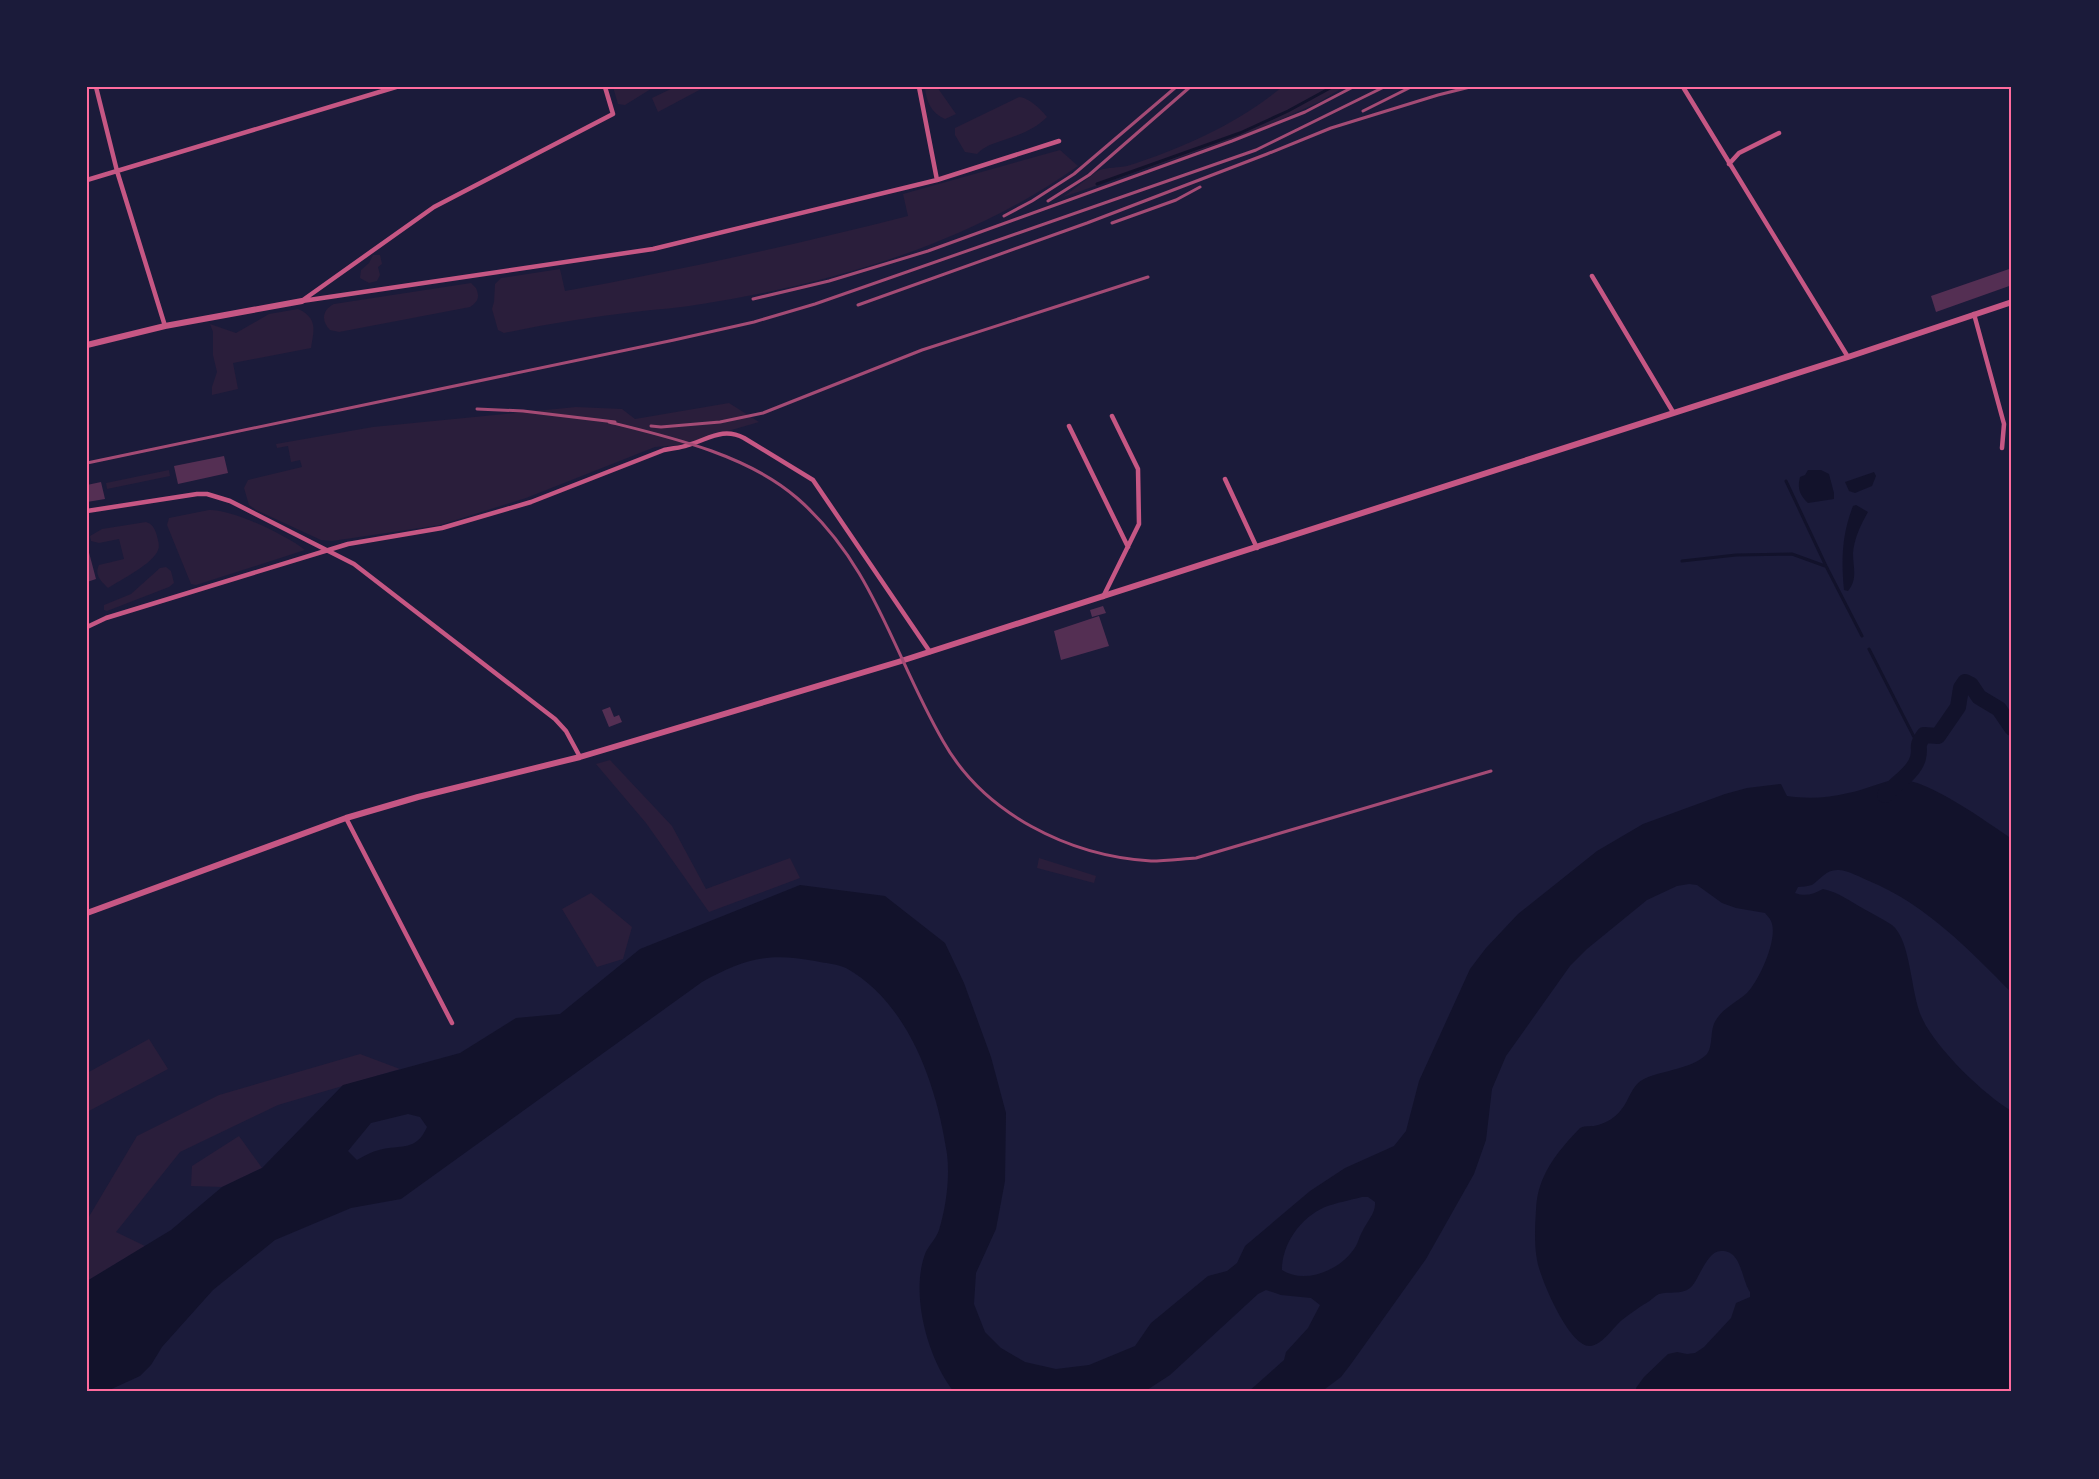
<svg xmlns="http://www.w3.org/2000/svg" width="2099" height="1479" viewBox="0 0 2099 1479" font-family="Montserrat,sans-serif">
<rect width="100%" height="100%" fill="#1b1b3a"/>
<path fill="#2a1e3b" d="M613,87H654L625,105L618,104Z
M675,87H705L658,112L652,98Z
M925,87H937L956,114L945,119C931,113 926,101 925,87Z
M1282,87H1344L1319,102L1256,131L1063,197C1070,193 1096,171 1100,170C1108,167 1118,168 1127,166C1183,148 1237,124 1282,87Z
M1019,97C1028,97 1042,110 1047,117C1038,126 1027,132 1015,136C1001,142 987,143 977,154L965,152L955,135V128Z
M1060,150L1078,166C968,244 834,283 702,304C680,308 657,309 634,312C590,317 547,324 504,333L498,330L492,309L494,302L495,284L501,278L560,269L565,291C681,270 794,245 908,216L903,194Z
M373,255H380L382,264L378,267L380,275L377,281L369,283L360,278L361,270L369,263Z
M471,283L476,288C480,297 478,302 470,307L339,332L330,330C321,321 322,310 334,304Z
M298,309C318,318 314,330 311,348L233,363L238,389L212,395V387L217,372L213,355V332L210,324L236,333L269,314Z
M729,403L759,422L680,445L655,447L526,498L440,525L332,541L321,540L256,510L249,505L244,488L248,480L302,467L300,460L291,462L288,446L277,448L276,444L373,427L576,407L622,409L635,419Z
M169,470L170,476L107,489L106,483Z
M209,510C232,509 286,535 305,550L196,585L191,584L167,525L169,518Z
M146,522C153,524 155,529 157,536C158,541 160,545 158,550C153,564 120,580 108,588C101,581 94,575 99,565L124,559L119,539L99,543L91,541L90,536L102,529Z
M166,567L171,571L174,583L169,587L107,611L104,610V605L131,594L160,568Z
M610,760L672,826L706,889L790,858L800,878L709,912L646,823L596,764Z
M1039,858L1096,876L1094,883L1037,868Z
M591,893L632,927L623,959L597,967L562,909Z
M149,1039L168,1069L87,1112V1073Z
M360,1054L400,1069L278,1105L180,1152L116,1232L145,1246L87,1281V1220L137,1136L219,1095Z
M239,1136L262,1168L222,1187L191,1186L192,1166Z"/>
<path fill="#12122b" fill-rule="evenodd" d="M1808,470H1821L1829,474L1834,493V499L1808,503C1800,495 1797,489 1800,477L1805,475Z
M1874,472L1876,476L1872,486L1855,493L1849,491L1845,482Z
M1856,505L1868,512C1861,524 1854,539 1853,553C1853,567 1858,579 1848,591L1844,590C1841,560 1842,534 1853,506Z
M1898,779C1930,780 1985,821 2012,839V993C1969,950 1927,905 1869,881C1860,877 1849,871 1839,870C1826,869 1821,879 1812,885C1808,886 1802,887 1798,887L1795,893C1805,897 1814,894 1823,889C1838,892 1850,901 1864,909C1873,914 1883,919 1892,925C1912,941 1910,995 1923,1020C1937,1049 1984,1095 2012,1111V1392H1636V1388L1644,1377L1668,1354L1677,1352L1687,1354L1695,1353L1704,1347L1731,1318L1736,1303L1750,1297V1292C1741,1279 1742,1250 1721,1251C1706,1251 1699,1281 1690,1288C1681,1295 1669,1291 1659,1294C1655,1296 1651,1300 1648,1302C1639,1307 1630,1314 1622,1320C1613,1328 1602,1345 1590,1346C1569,1347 1540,1278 1537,1260C1534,1244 1535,1226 1536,1210C1537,1176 1557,1152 1580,1128C1586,1125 1592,1127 1598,1125C1606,1123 1616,1117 1621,1110C1630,1100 1631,1084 1646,1078C1665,1070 1690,1069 1706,1055C1714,1047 1709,1030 1716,1020C1723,1008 1737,1002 1747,993C1759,981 1779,938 1771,921C1770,918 1767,916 1765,913L1736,908L1722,903L1697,885L1689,884L1677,886L1647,900L1587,949L1570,966L1506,1056L1492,1089L1486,1140L1474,1174L1426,1259L1351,1364L1341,1377L1321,1392H1248L1284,1360L1286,1352L1308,1328L1320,1305L1311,1298L1281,1295L1266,1290L1258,1294L1170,1375L1144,1392H954C928,1359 910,1295 925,1254C928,1246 936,1239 939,1230C946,1207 950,1178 947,1154C937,1086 909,1003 846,968C837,964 824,963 815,961C768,952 743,959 702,982L401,1199L351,1208L275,1240L213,1290L162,1347L151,1365L140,1376L105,1392H87V1281L171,1230L222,1187L262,1168L343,1085L460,1053L516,1018L560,1014L640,949L800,885L885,896L945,943L964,983L991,1057L1006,1113L1005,1181L996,1229L976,1273L974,1304L985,1332L1001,1348L1025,1362L1056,1369L1089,1365L1135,1346L1151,1323L1208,1276L1227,1271L1237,1263L1245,1246L1310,1191L1345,1168L1394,1146L1406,1131L1419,1081L1470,969L1486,948L1518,914L1597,851L1643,824L1725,794L1747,788L1781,784L1787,796C1807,799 1829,798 1848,793C1865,790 1880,782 1898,779ZM408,1114L420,1117L427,1127C416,1152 401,1144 379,1150C371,1152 364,1156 357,1160L348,1151L371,1123ZM1362,1197H1368L1375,1202C1376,1213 1367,1221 1362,1232C1359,1237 1358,1244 1354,1249C1340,1270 1305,1285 1282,1270C1282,1244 1300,1218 1325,1207C1336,1203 1350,1200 1362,1197Z"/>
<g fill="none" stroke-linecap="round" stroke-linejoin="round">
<path stroke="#12122b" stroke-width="3" d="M1097,184L1240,133L1288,111L1332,87
M1786,481L1826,566L1862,636
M1682,561L1736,555L1792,554L1825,566
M1869,649L1914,737"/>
<path stroke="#12122b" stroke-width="16" d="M1885,795C1895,784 1914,773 1918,758C1921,746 1915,748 1924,735L1938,736L1958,707L1961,688L1965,682L1971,685L1979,697L1999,709L2012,728"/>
</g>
<path fill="#542f53" d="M2012,268V285L1936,312L1931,296Z
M224,456L228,473L178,484L174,466Z
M101,482L105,499L87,502V485Z
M87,545L96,579L87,582Z
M1103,606L1106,613L1092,617L1090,610Z
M1099,616L1109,646L1061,660L1054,631Z
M610,707L614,717L619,715L622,722L609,727L602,710Z"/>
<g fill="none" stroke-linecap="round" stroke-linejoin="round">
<path stroke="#c65784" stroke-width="4.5" d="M96,87L117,171L165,326
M919,87L937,180
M1683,87L1848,357
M1729,164L1739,153L1779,133
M87,180L396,87
M1592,276L1673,412
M303,300L434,207L613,114L605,87
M302,301L653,249L937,180L1059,141
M1974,314L2004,424L2002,448
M1069,426L1128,547
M1225,479L1257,548
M87,511L197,494H207L230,501L354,564L555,719L566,731L580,757
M1103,597L1139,524L1138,469L1112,416
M87,627L106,618L348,544L442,528L531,502L664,450C672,448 681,448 688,445C709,439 723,427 744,438L813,480L930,652
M346,818L452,1023"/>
<path stroke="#c65784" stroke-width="6" d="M87,345L165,326L302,301
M87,913L346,818L418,797L580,757L898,662L1848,357L2012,302"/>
<path stroke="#a44b75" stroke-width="3" d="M1363,111L1411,87
M1048,201L1089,175L1190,87
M1004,216L1032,201L1074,174L1176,87
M1112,223L1176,200L1200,187
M753,299L829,281L928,251L1232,141L1305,112L1353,87
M858,305L1087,223L1267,154L1331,128L1438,95L1470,87
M477,409L523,411L615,422
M609,422C670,437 748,455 797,498C875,566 893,655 943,741C984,814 1069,856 1151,861C1166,861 1181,859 1196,858L1491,771
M651,426L661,427L720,422L763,413L922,350L1148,277
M87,463L674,340L754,322L815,304L1256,150L1384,87"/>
</g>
<rect width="2099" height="1479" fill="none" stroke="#1b1b3a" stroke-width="177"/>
<rect x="88" y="88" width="1922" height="1302" fill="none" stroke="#ff6b9d" stroke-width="2"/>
</svg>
